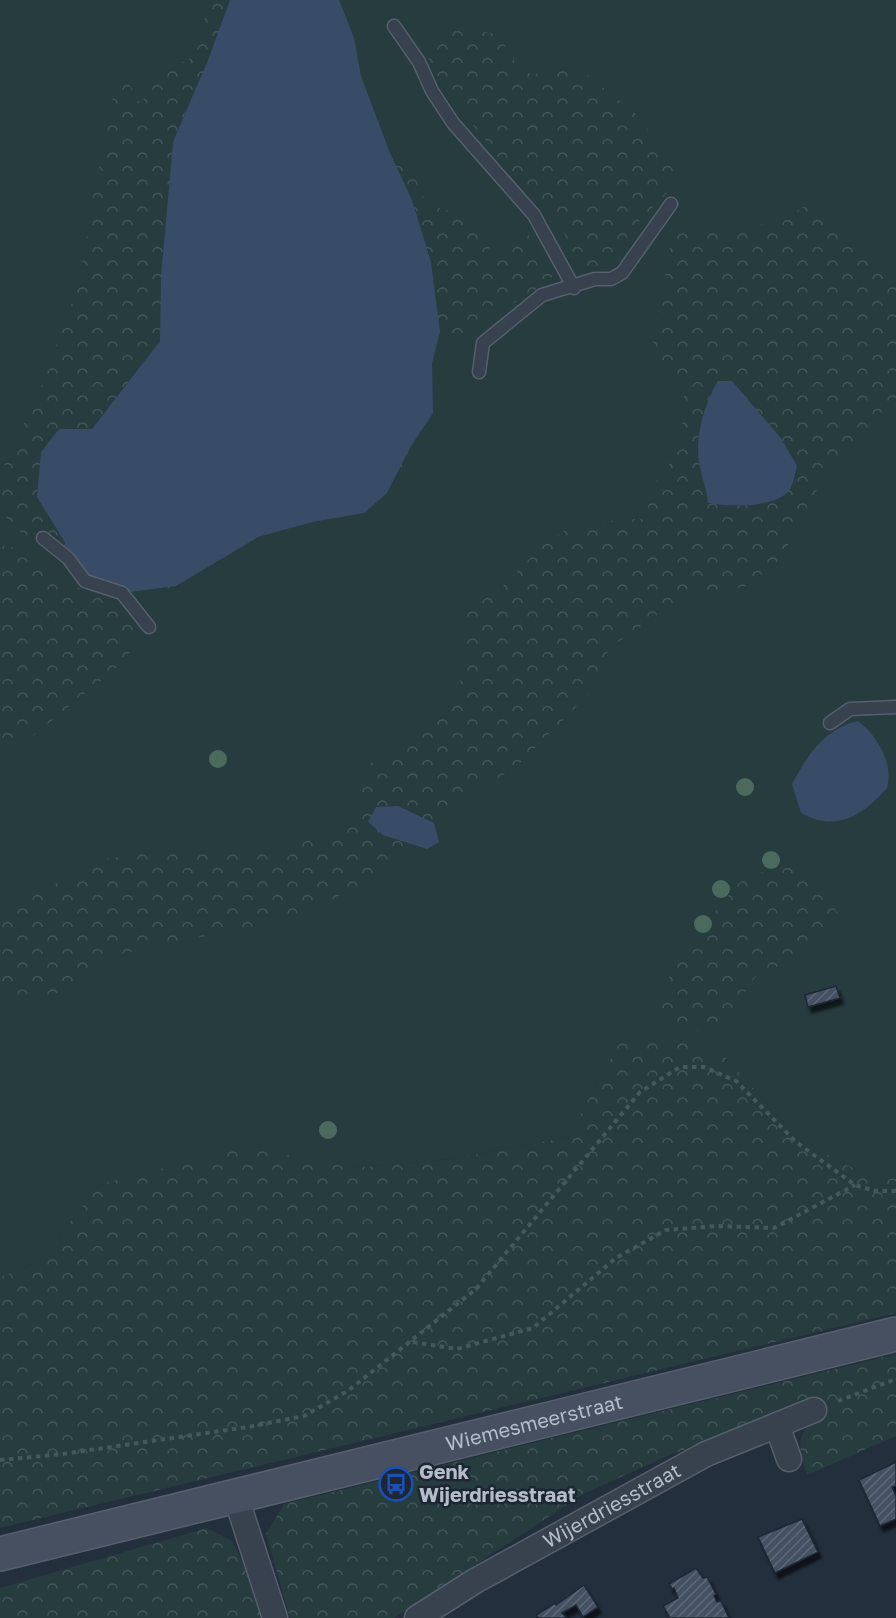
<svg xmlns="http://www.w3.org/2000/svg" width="896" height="1618" viewBox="0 0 896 1618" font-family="'Golos Text',sans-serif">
<defs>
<pattern id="forest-crowns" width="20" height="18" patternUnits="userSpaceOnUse" patternTransform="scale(1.5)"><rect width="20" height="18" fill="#263c3f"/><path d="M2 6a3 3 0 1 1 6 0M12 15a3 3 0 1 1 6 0" fill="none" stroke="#435659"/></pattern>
<pattern id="building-hatch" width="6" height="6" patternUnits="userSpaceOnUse" patternTransform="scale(1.5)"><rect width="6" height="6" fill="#455162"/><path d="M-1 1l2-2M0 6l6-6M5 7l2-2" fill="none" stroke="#5d6877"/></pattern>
<filter id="shadow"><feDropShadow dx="3.5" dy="6" stdDeviation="1.5" flood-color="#0009"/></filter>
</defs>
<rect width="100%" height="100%" fill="#242f3e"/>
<path fill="#263c3f" d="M0,0H896V1178L875,1180L799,1139L725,1057L623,1036L568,1137L452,1159L354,1168L101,1184L36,1263L0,1277Z"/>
<path fill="url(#forest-crowns)" d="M211,0H338L354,38L361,76L392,159L411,167L424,199L441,209L470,215L485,232L493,262L520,227L540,246L553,276L540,287L460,336L440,332L432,363L433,413L411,446L392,489L364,513L312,522L258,537L176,586L147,594L122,593L75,568L66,546L57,549L36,543L20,532L3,514L0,476L15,439L34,406L79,284L93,197L117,77H125L141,105L159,64L188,62Z
M461,28L502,35L508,55L532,75L575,65L634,112L676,166L674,186L636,224L604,272L583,274L563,231L540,213L481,134L450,101L421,44Z
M812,202L853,234L896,287V398L885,407L865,443L836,461L811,499L780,560L748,586L707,593L672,605L609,648L595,688L516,767L473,794L423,832L382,872L338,896L313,914L124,953L70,990L26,1000L0,999V904L32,895L106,859L179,846L284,848L332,833L365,812L357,774C385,748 454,722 460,684C464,661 463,637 464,614L503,586L543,545L575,524L647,518L650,490L681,448L684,394L662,372L653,345L672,237L696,224L727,230L766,224L793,213Z
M0,545L10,548L19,545L62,582L106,598L141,631L124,662L25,742L0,756Z
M802,860L819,881L843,923L818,931L800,956L755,977L721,1032L696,1030L654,1014L660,991L703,924L744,878Z
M672,1035L725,1057L799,1139L875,1180L896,1178V1313L0,1528V1277L36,1263L101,1184L248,1147L354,1168L452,1159L568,1137L623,1036Z
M896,1354V1436L807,1475C797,1445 795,1433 823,1413L816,1398L663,1458L585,1493L394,1618H290L266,1534L284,1504Z
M207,1528L232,1541L248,1573L264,1618H0V1588Z"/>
<path fill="#394c67" d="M230,0H339L341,5L354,38L361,76L390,153L412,200L431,262L440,332L432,363L433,413L411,446L387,493L364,513L312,522L258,537L176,586L122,593L101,584L75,568L64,541L37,497L41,452L59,429H92L160,341L161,276L173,142L208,60Z
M718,381H732L781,438L797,466C795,473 794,482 790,489C779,508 727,507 708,503C707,488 701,476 699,462C695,436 705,402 718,381Z
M858,721C877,735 894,764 887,788C863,815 837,833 801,813L792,784C808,755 824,729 858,721Z
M398,806L434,823L439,842L427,849L383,835L368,822L376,807Z"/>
<path fill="url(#building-hatch)" stroke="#1f2835" stroke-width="1.5" filter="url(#shadow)" d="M836,986L840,998L808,1007L805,995Z
M896,1462V1486L892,1487L896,1496V1519L880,1526L859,1480Z
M802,1519L818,1552L775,1573L758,1537Z
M696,1568L703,1578L707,1577L716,1594L714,1596L717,1602L721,1601L729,1618H670L663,1606L678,1598L674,1588L672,1589L669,1584Z
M584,1585L598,1607L583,1617L576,1605L562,1613L567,1618H538L536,1615L555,1603L556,1605Z"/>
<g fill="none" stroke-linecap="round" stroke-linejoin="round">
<g stroke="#565f6c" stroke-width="15">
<path id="service" d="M394,26L419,62L432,91L453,123L534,215L574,288
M479,372L483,343L542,295L595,279H611L622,273L671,204
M43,538L68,558L85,581L122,593L149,627
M830,723L850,709L896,707"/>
</g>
<g stroke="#565f6c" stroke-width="27">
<g id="minor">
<path d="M777,1425L789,1459"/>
<path d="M236,1497L275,1618"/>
<path id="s1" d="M417,1618L475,1581L706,1454L814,1410"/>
</g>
</g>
<g stroke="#565f6c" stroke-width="36">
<g id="secondary">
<path id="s2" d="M0,1554L896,1334"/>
</g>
</g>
<path stroke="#44595c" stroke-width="4" stroke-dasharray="4.5 4.5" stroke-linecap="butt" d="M413,1342L457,1349L533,1328L616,1258L666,1230L717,1226L774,1228L855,1185
M838,1401L896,1379
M0,1460L63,1454L248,1427L304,1416L349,1390L476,1289L640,1092L680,1067H704L736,1081L796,1142L855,1185L875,1191H896"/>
<use href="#service" stroke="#38414e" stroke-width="12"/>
<use href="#minor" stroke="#38414e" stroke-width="24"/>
<use href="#secondary" stroke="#465061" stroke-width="33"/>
</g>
<g fill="#4b6a5d">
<circle cx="218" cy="759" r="9"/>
<circle cx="745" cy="787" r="9"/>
<circle cx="771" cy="860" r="9"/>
<circle cx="721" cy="889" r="9"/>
<circle cx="703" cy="924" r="9"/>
<circle cx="328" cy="1130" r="9"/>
</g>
<defs>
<g id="bus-ring" transform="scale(1.725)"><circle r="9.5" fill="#1d2633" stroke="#1a4fb4" stroke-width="1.5"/><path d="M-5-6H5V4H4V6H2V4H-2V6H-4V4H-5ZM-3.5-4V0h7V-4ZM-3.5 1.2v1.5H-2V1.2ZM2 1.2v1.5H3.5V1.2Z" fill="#1a4fb4"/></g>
</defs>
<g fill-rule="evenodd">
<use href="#bus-ring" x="396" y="1484"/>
</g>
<g text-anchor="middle" stroke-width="5" stroke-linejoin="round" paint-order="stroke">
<g font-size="20" fill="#b4bcc9" stroke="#1d2633">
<text dy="7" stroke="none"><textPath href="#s2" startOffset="550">Wiemesmeerstraat</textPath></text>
<text dy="7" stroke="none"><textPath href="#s1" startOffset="225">Wijerdriesstraat</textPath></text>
</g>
<g font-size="20" font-weight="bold" fill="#b4bcc9" stroke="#1d2633" text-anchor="start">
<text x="419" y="1479">Genk<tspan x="419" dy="23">Wijerdriesstraat</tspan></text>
</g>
</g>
</svg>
